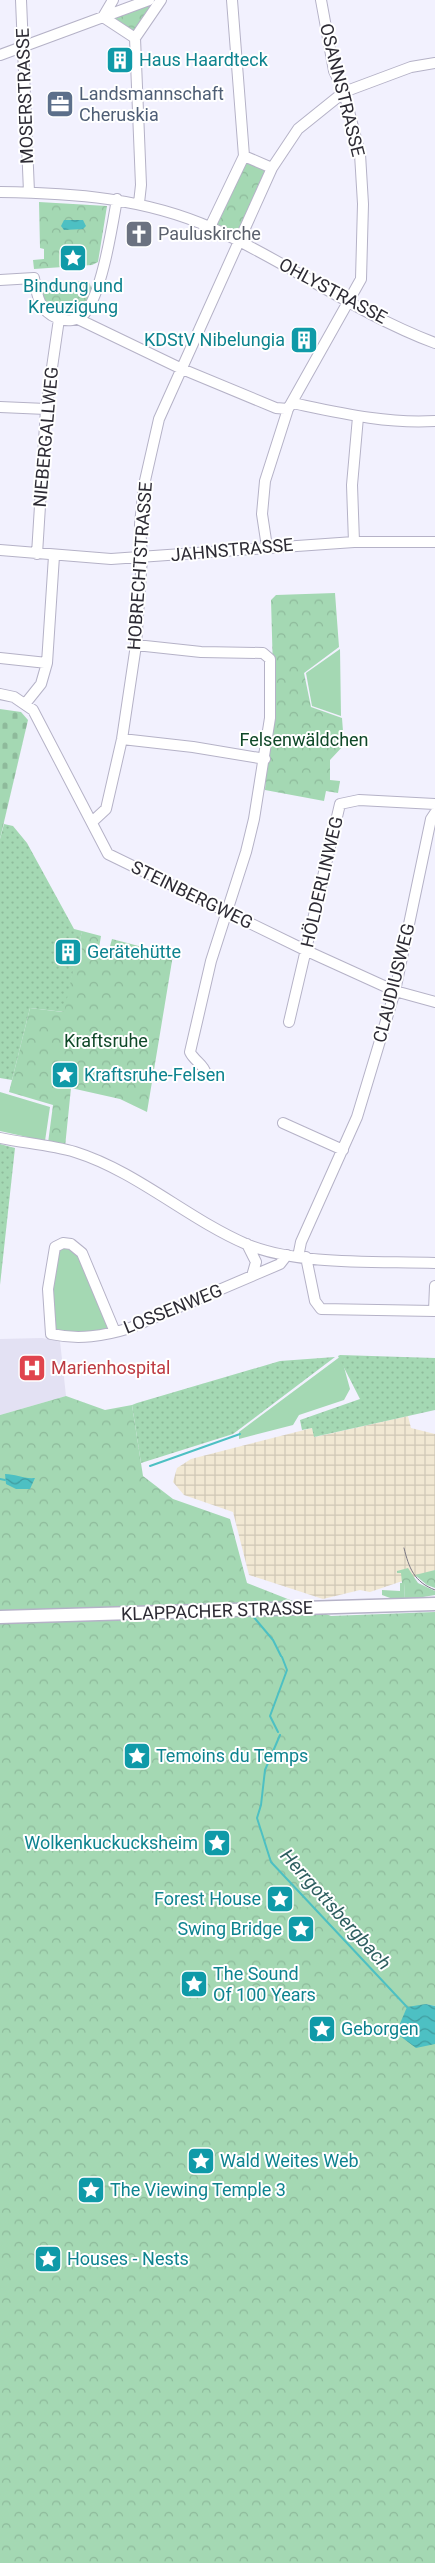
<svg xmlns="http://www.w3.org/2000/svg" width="435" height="2563" viewBox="0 0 435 2563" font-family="Roboto,sans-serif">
<defs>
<pattern id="industrial-grid" width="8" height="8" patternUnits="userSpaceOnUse" patternTransform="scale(1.25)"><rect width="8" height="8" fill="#f1e8d3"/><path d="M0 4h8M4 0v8" fill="none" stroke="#cfc7b6"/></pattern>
<pattern id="forest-crowns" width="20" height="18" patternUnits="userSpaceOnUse" patternTransform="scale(1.25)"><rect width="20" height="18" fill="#a4d8b3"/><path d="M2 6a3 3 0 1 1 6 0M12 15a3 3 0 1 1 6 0" fill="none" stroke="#8eba9b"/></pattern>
<pattern id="cemetery-stones" width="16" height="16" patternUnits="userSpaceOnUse" patternTransform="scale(1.25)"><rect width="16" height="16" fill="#a4d8b3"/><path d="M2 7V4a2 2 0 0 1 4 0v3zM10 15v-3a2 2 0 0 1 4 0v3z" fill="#8eba9b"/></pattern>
<pattern id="garden-dots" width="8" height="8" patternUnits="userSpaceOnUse" patternTransform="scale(1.25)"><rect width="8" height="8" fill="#a4d8b3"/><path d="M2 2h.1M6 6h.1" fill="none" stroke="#8eba9b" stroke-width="1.8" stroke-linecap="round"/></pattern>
<pattern id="water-waves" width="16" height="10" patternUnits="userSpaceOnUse" patternTransform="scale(1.25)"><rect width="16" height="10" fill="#4dc0c3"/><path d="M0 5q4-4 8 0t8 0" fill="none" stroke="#409c9f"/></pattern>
</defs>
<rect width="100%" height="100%" fill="#f2f1fe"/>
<path fill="url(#industrial-grid)" d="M408,1416L411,1428L435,1434V1570L370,1592L360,1590L323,1599L249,1575L233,1512L184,1495L173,1482L177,1468L191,1459L312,1428L315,1437Z"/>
<path fill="#e3e1f3" d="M42,1338L60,1341L66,1396L0,1415V1339Z"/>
<path fill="#a4d8b3" d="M340,649L341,716L312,706L306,673Z
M0,1092L50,1107L45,1141L0,1131Z
M69,1246L80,1254L112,1331L85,1333L54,1331L50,1293L58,1249Z
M341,1356L350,1389L344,1400L299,1415L293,1425L239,1439V1432Z
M400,1583H404L405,1600L393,1599L382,1595V1590L400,1591Z"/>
<path fill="url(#forest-crowns)" d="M152,5L135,32L113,17Z
M244,156L272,168L240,241L210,227Z
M39,202L107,206L98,262L92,265L34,269L33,260L44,259V249L40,248Z
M88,281C98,293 80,312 69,316C51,314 45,303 40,287L42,284Z
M335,593L339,647L304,673L311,707L342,718L344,745L330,760V780L340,781L338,793L326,791L324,801L265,790L273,671L271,600L276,595Z
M82,931L101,936L99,948L109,950L112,939L173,955L147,1112L120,1099L71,1088L65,1147L48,1143L53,1105L9,1092L30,1008L63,1012Z
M66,1396L105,1410L132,1405L143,1476L173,1499L230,1519L247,1583L331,1616L435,1612V2006L425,2004L435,2044V2563H0V1415Z
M408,1568L418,1583L435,1591V1595L405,1600L404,1583H402L401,1573H397V1571Z
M435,1570V1588L427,1585L415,1575Z"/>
<path fill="url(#cemetery-stones)" d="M0,709L21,712L28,720L0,839Z"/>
<path fill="url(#garden-dots)" d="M4,824L13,826L27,843L74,929L82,931L64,1012L30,1008L12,1080L0,1078V839Z
M0,1144L15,1148L0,1285Z
M340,1355L435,1358V1410L314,1437L312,1428L302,1430L300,1420L360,1399L338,1356Z
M335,1357L233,1434L141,1463L132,1405L137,1403L280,1361Z"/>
<path fill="url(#water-waves)" d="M64,220H83L86,226L83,229L64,230L61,226Z
M5,1474C16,1474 23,1479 35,1478L30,1489H16L6,1484Z
M426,2004L435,2006V2044L416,2048L396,2033L407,2007Z"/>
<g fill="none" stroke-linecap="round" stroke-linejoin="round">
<path stroke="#4dc0c3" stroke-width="2" d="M150,1466L240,1434
M0,1479L5,1480
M252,1615L273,1640L281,1656
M278,1732L270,1716L287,1670L282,1657
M280,1735L265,1770L261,1805L257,1818L271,1862L407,2007"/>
<g stroke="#b5b2c7" stroke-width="12">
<path id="minor" d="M21,0L29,192
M113,0L103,17L135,38L161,0
M135,38L141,185L139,203
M0,55L149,0
M244,156L272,168
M0,192C74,193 144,198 212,228C288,262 357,314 435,343
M210,227L244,156L232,0
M0,280L34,278C37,295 39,311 57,318C67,322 78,321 85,313C102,293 112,227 117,199
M78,319L182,369L276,408L288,409
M292,403C340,413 386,424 435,421
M0,407L46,409
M354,542L352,485L358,417
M267,547L262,514L265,481L288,409L361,279L363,204L360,154L344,92L334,71L321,0
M0,550L111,559L354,542H435
M37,554L46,409L59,319
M136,645L201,652L263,653L270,659V718L254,819L246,852L211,961L190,1052C194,1061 204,1064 206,1074
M0,658L47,663
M0,694L14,697L33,710L108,854L307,951L395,991L435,1002
M25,704L41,684L47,663L54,556
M122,739L193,747L265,759
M92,822L106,809L122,739L136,645L142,558L140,524L144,485L159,419L272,168L298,129L344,92L411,67L435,63
M289,1022L340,804L359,800L435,804
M283,1123L343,1150
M0,1138C24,1143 51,1145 75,1152C136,1171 188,1219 246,1244C299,1266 378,1261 435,1263
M247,1244L256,1262L252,1276
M298,1257L301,1242L357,1117L395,991L431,819L435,813
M306,1257L315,1301L321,1309L434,1311L435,1286
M115,1332L82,1253L71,1244L63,1243L55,1247L48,1289L51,1334C79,1340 104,1336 130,1328L280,1264L287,1255"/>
</g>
<g stroke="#b5b2c7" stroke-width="15">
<path id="major" d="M0,1617L435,1604"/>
</g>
<use href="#minor" stroke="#fff" stroke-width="10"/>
<use href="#major" stroke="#fff" stroke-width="12"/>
<path stroke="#7b7984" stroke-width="1" d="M404,1548C409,1568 414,1582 435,1590"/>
</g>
<defs>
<g id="building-square" transform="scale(1.4375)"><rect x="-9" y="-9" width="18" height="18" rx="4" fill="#0f9aa8" stroke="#fff"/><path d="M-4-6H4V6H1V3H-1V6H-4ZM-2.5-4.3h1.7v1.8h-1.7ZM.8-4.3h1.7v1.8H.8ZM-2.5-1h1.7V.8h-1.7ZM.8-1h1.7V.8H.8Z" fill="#fff"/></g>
<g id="office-square" transform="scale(1.4375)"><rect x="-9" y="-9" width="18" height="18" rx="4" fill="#5c6f8a" stroke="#fff"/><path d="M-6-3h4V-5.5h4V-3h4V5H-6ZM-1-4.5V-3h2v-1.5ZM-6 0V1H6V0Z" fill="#fff"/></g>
<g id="church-square" transform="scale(1.4375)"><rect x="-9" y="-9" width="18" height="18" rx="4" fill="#6b7280" stroke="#fff"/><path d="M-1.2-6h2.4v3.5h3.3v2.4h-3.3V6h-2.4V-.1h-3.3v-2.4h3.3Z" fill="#fff"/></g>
<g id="sight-square" transform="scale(1.4375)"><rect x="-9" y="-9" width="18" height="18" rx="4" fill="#0f9aa8" stroke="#fff"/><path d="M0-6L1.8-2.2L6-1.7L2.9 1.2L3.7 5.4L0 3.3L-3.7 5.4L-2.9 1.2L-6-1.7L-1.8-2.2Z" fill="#fff"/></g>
<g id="hospital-square" transform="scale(1.4375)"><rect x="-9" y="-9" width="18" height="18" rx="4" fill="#e0444e" stroke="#fff"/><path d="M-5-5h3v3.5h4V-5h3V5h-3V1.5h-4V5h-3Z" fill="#fff"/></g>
</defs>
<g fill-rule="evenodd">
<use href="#building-square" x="120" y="60"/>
<use href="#office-square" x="60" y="104"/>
<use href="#church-square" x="139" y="234"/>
<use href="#sight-square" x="73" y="258"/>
<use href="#building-square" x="304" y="340"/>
<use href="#building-square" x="68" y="952"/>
<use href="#sight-square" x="65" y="1075"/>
<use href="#hospital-square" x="32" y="1368"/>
<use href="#sight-square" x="137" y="1756"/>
<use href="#sight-square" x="217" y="1843"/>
<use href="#sight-square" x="280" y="1899"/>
<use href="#sight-square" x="301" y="1929"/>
<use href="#sight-square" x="194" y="1984"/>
<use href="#sight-square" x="322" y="2029"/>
<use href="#sight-square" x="201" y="2161"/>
<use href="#sight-square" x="91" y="2190"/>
<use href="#sight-square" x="48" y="2259"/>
</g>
<g text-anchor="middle" stroke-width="4" stroke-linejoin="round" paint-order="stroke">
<g font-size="18" fill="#0d838f" stroke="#fff" text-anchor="start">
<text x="139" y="66">Haus Haardteck</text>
<text x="73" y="292" text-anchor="middle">Bindung und<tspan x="73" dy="21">Kreuzigung</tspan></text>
<text x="285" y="346" text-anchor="end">KDStV Nibelungia</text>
<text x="87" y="958">Gerätehütte</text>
<text x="84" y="1081">Kraftsruhe-Felsen</text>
<text x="156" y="1762">Temoins du Temps</text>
<text x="198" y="1849" text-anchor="end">Wolkenkuckucksheim</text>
<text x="261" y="1905" text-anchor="end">Forest House</text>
<text x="282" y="1935" text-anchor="end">Swing Bridge</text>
<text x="213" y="1980">The Sound<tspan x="213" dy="21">Of 100 Years</tspan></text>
<text x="341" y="2035">Geborgen</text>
<text x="220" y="2167">Wald Weites Web</text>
<text x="110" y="2196">The Viewing Temple 3</text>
<text x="67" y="2265">Houses - Nests</text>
</g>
<g font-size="18" fill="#2d2b34" stroke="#fff">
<text transform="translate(342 90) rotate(76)" y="6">OSANNSTRASSE</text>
<text transform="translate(25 96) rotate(-92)" y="6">MOSERSTRASSE</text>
<text transform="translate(333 291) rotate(28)" y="6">OHLYSTRASSE</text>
<text transform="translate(46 437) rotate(-85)" y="6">NIEBERGALLWEG</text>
<text transform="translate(232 550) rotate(-5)" y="6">JAHNSTRASSE</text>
<text transform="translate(140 566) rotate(-86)" y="6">HOBRECHTSTRASSE</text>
<text transform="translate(322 882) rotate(-77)" y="6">HÖLDERLINWEG</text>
<text transform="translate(192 895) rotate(26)" y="6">STEINBERGWEG</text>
<text transform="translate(394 983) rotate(-76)" y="6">CLAUDIUSWEG</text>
<text transform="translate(173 1309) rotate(-22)" y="6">LOSSENWEG</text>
<text transform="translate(217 1611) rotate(-2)" y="6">KLAPPACHER STRASSE</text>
</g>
<g font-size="18" fill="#4e5e75" stroke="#fff" text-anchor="start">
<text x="79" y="100">Landsmannschaft<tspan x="79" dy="21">Cheruskia</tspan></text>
</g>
<g font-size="18" fill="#5b616d" stroke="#fff" text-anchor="start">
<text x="158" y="240">Pauluskirche</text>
</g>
<g font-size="18" fill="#0f4828" stroke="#fff">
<text x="304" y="746">Felsenwäldchen</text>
<text x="106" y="1047">Kraftsruhe</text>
</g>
<g font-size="18" fill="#be3a42" stroke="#fff" text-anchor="start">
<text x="51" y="1374">Marienhospital</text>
</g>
<g font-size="19" font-style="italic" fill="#2d5e5f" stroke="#fff">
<text transform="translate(336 1909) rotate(48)" y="7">Herrgottsbergbach</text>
</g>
</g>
</svg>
